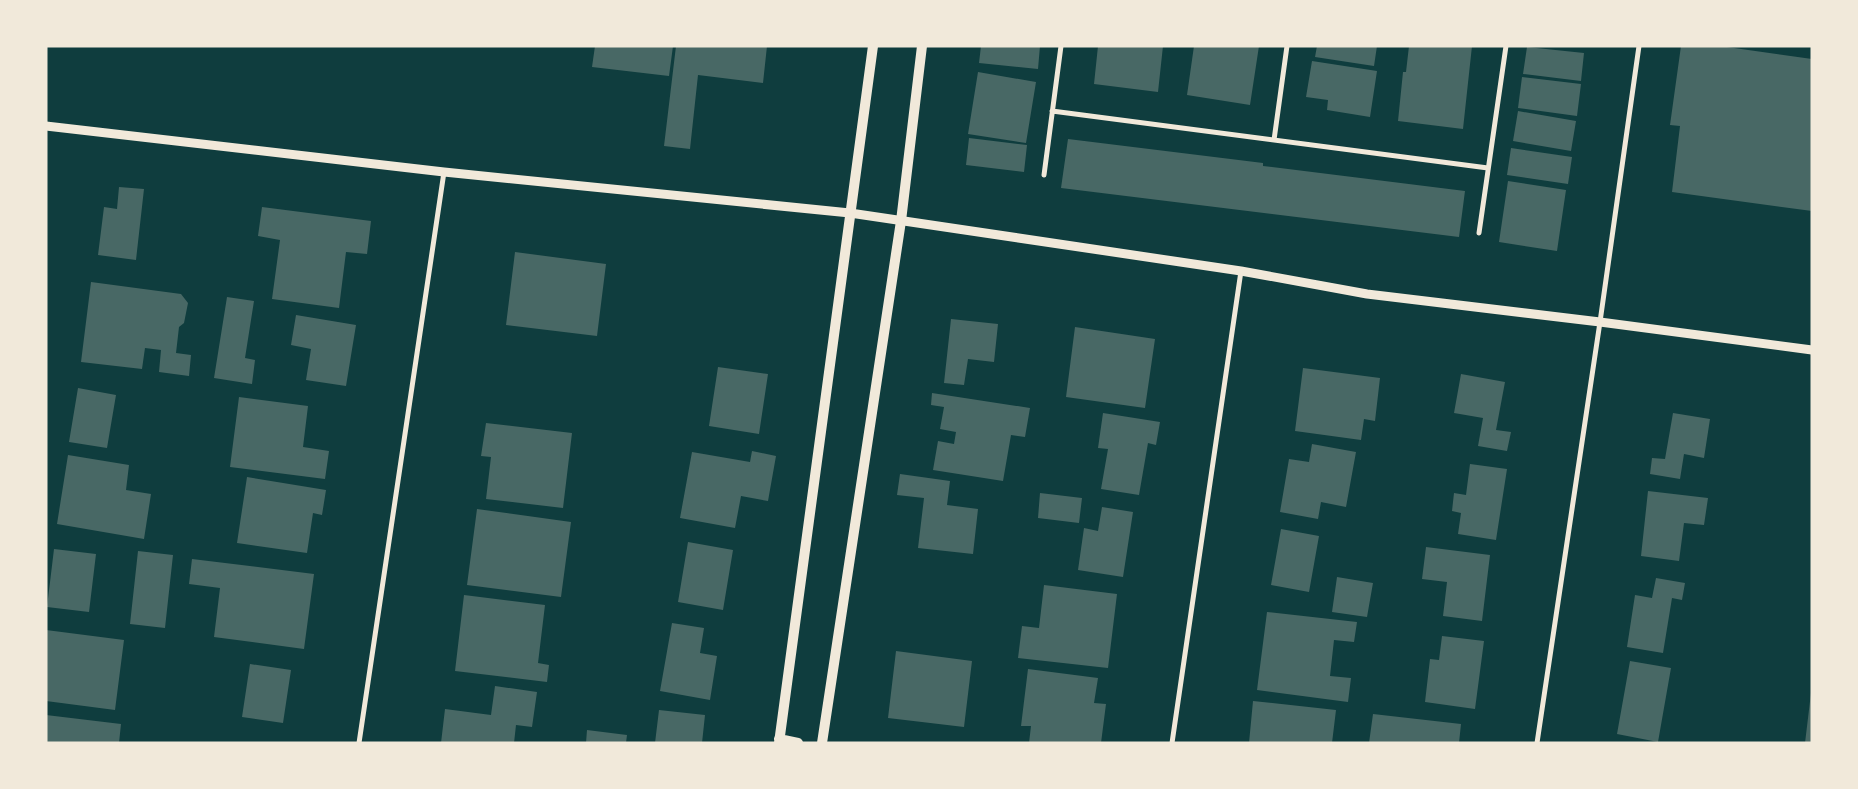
<svg xmlns="http://www.w3.org/2000/svg" width="1858" height="789" viewBox="0 0 1858 789" font-family="Barlow,sans-serif">
<rect width="100%" height="100%" fill="#0f3d3e"/>
<path fill="#486865" d="M595,46H673L669,76L592,67Z
M676,46H767L763,83L698,75L690,149L664,146Z
M981,46H1040L1038,69L979,63Z
M1098,46H1163L1158,92L1094,84Z
M1194,46H1259L1250,105L1187,95Z
M1317,46H1377L1374,66L1315,57Z
M1409,46H1472L1463,129L1398,121L1403,72H1406Z
M1681,46H1720L1812,59V211L1672,192L1680,126L1670,125Z
M1527,47L1584,53L1581,81L1523,74Z
M1312,61L1377,71L1370,117L1327,110L1328,100L1306,97Z
M978,72L1036,82L1026,143L968,134Z
M1522,77L1581,84L1577,116L1518,108Z
M1518,111L1576,121L1571,151L1513,141Z
M969,138L1027,145L1024,172L966,165Z
M1068,139L1263,163V166L1465,191L1459,237L1061,188Z
M1511,148L1572,157L1568,184L1507,175Z
M1508,181L1566,190L1557,251L1499,242Z
M119,187L144,189L136,260L98,255L104,207L117,209Z
M262,207L371,221L367,254L346,252L339,308L272,299L280,240L258,236Z
M515,252L606,264L597,336L506,325Z
M91,282L181,294L188,303L184,323L179,327L176,353L191,355L189,376L159,372L161,350L145,348L142,369L81,362Z
M227,297L254,301L245,358L255,360L252,384L214,378Z
M296,315L356,325L346,386L306,380L311,349L291,345Z
M951,319L998,324L994,362L968,359L964,385L944,383Z
M1075,327L1155,339L1145,408L1066,397Z
M718,367L768,374L759,434L709,426Z
M1303,368L1380,378L1375,421L1364,419L1361,440L1295,431Z
M1461,374L1505,382L1496,430L1511,432L1507,451L1478,446L1483,418L1454,413Z
M78,388L116,395L107,448L69,442Z
M932,393L1030,408L1025,437L1011,435L1003,481L933,470L938,441L954,444L956,432L940,429L944,407L931,405Z
M239,397L308,406L303,447L329,451L325,479L230,467Z
M1103,413L1160,422L1156,445L1148,443L1139,495L1101,489L1108,449L1098,448Z
M1673,413L1710,419L1704,458L1684,454L1680,479L1650,474L1652,458L1665,459Z
M486,423L572,433L563,508L486,499L491,457L481,456Z
M1312,444L1356,452L1346,507L1321,502L1318,519L1280,512L1289,459L1309,462Z
M752,451L776,456L768,501L741,496L735,528L680,518L692,452L750,462Z
M68,455L129,465L126,490L151,494L144,539L57,524Z
M1470,464L1507,469L1496,540L1458,534L1461,513L1452,511L1454,493L1466,495Z
M900,474L950,481L947,505L978,509L973,554L918,548L924,498L897,495Z
M247,477L326,490L322,515L313,513L307,553L237,543Z
M1648,491L1708,498L1704,525L1684,523L1679,561L1641,556Z
M1040,493L1082,498L1079,523L1038,518Z
M1102,507L1133,512L1123,577L1078,570L1084,528L1098,531Z
M477,509L571,522L561,597L467,585Z
M1281,529L1319,536L1309,592L1271,585Z
M688,542L733,550L723,610L678,602Z
M1426,547L1490,555L1482,621L1443,616L1447,582L1422,579Z
M54,549L96,554L89,612L47,607Z
M138,551L173,555L165,628L130,624Z
M192,559L314,574L304,649L214,637L220,588L189,584Z
M1337,577L1373,583L1367,617L1332,612Z
M1656,578L1685,583L1682,600L1672,598L1663,653L1627,647L1635,595L1652,598Z
M1044,585L1117,594L1108,668L1018,658L1022,626L1039,628Z
M464,595L545,605L538,663L549,665L547,682L455,671Z
M1267,612L1357,622L1354,642L1334,640L1330,676L1351,678L1348,702L1257,690Z
M672,623L704,628L700,653L717,656L710,700L660,691Z
M46,630L124,640L115,710L46,701Z
M1442,636L1484,641L1475,709L1425,702L1430,659L1439,660Z
M896,651L972,661L964,727L888,718Z
M1630,661L1671,668L1658,742L1617,734Z
M250,664L291,670L283,723L242,717Z
M1028,669L1098,678L1094,703L1106,704L1101,743H1029L1031,726H1021Z
M495,686L537,692L532,727L516,725L514,743H441L445,709L491,715Z
M1811,693L1812,743H1805Z
M1253,701L1336,710L1332,743H1249Z
M659,710L705,715L702,743H655Z
M1373,714L1461,724L1459,743H1369Z
M46,715L121,724L119,743H46Z
M587,730L627,735L626,743H586Z"/>
<g fill="none" stroke-linecap="round" stroke-linejoin="round">
<path stroke="#f1e9da" stroke-width="5" d="M1052,111L1488,168
M1274,140L1287,46
M1044,175L1061,46
M1479,233L1506,46
M359,743L444,172
M1172,743L1241,271
M1537,743L1600,322L1639,46"/>
<path stroke="#f1e9da" stroke-width="9" d="M46,126L444,172L850,213L1241,271L1367,294L1600,322L1812,350"/>
<path stroke="#f1e9da" stroke-width="10" d="M779,739L798,743
M779,743L873,46
M822,743L901,221L922,46"/>
</g>
<rect width="1858" height="789" fill="none" stroke="#f1e9da" stroke-width="95"/>
</svg>
